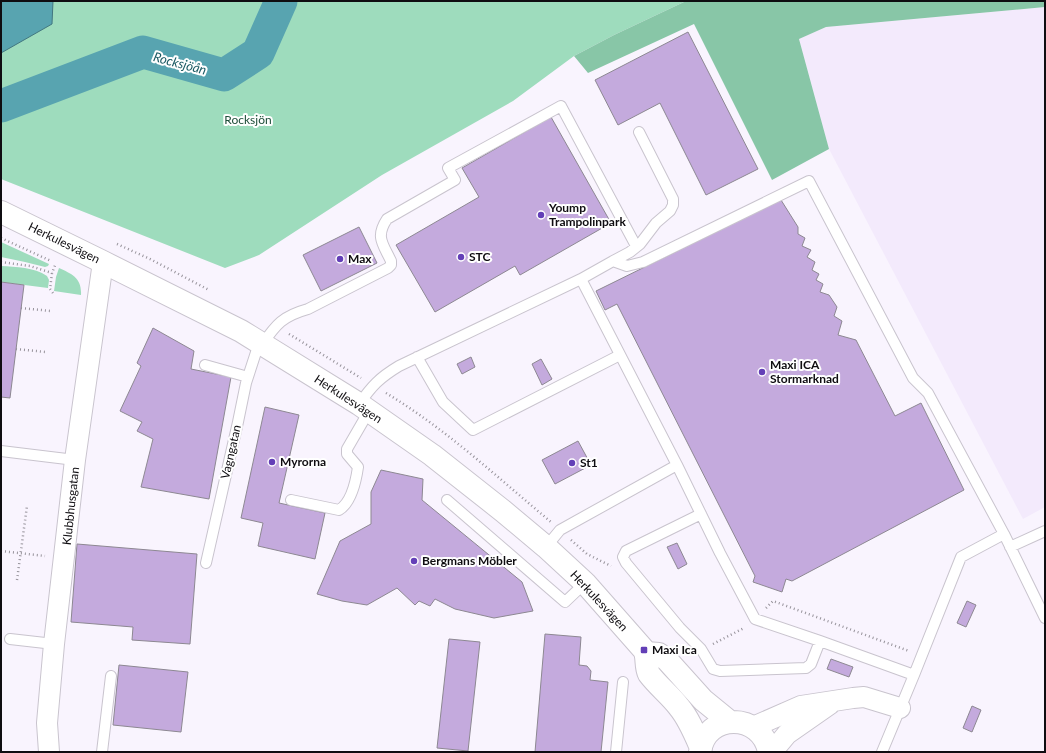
<svg xmlns="http://www.w3.org/2000/svg" width="1046" height="753" viewBox="0 0 1046 753" font-family="Lato,sans-serif">
<rect width="100%" height="100%" fill="#f9f4fe"/>
<path fill="#f3eafc" d="M1045,7V507L1023,519L829,149L799,39L826,27Z"/>
<path fill="#9edcbd" d="M1,1H686L614,35L574,56L513,101L382,175L259,255L225,268L1,179Z
M1,242L49,264L48,266L45,267L25,262L1,257Z
M1,266C16,267 34,267 47,276L49,280L48,288L1,282Z
M59,268C72,274 82,278 81,295L54,291L56,277Z"/>
<path fill="#88c6a7" d="M686,1H1045V7L826,27L799,39L829,149L772,180L694,24L588,73L574,56L614,35Z"/>
<path fill="#58a4b0" stroke="#427780" d="M1,1H53L52,24L1,53Z"/>
<g fill="none" stroke-linecap="round" stroke-linejoin="round">
<path stroke="#58a4b0" stroke-width="33" d="M1,106L143,52L224,75L258,53L281,1"/>
</g>
<path fill="#c4aadd" stroke="#8d8892" d="M688,32L758,169L706,195L660,103L618,125L595,80Z
M551,117L611,223L520,275L515,266L435,312L396,245L479,197L462,168Z
M781,200L798,227V234L805,238L802,246L811,250L807,257L815,262L812,270L819,274L816,280L823,284L820,292L829,295L837,307L834,316L842,321L838,335L856,340L895,416L921,403L964,490L792,581L786,579L782,592L753,582L755,576L617,304L605,310L596,291Z
M359,227L377,263L321,291L303,255Z
M1,282L24,285L10,398L1,397Z
M153,328L194,351L191,369L231,377L209,499L141,487L153,439L137,431L142,422L120,411L141,366L137,363Z
M471,357L475,367L462,374L457,364Z
M541,359L552,379L542,385L532,364Z
M265,407L299,415L279,503L325,513L315,559L258,546L263,523L241,518Z
M578,441L591,465L555,484L542,460Z
M381,470L423,479L422,500L522,582L533,611L494,618L455,609L435,599L430,606L419,601L415,605L397,588L367,605L342,601L317,594L340,541L371,524V492Z
M677,543L687,564L678,569L667,547Z
M77,544L197,554L190,644L132,640L133,627L71,622Z
M967,601L976,605L966,627L957,623Z
M545,634L581,637L579,665L587,666L591,671L590,680L608,682L601,752H535Z
M449,639L480,642L468,751L437,748Z
M831,659L853,667L849,677L827,669Z
M119,665L188,672L181,732L113,725Z
M972,706L981,710L972,732L963,728Z"/>
<g fill="none" stroke-linecap="round" stroke-linejoin="round">
<g stroke="#c9c4ce" stroke-width="12">
<path id="service" d="M613,261L630,252L640,244L656,223L670,211L673,205V199L639,132
M581,279L613,261L627,266L643,262L809,181L913,378L928,393L1004,534
M262,345C276,324 283,316 308,309L388,268L391,265V261C383,244 375,237 387,219L455,180L448,168L561,106L636,246
M417,357L443,402L473,430L620,355
M205,365L248,377
M359,404C372,386 379,378 399,366L581,279L677,465L560,530L546,547
M1,451L75,460
M677,465L720,553L755,619L820,641L914,675
M291,500L339,510C352,502 356,481 358,467L347,454V449L369,411
M447,500L565,602L585,583
M701,514L626,551L623,557L626,563L680,628L701,649L713,669L720,671L806,668L811,664L820,641
M1010,547L1045,531
M206,563L238,422L246,383L259,343
M10,639L54,644
M102,752L111,676
M616,752L623,682
M882,752L914,675L961,557L1004,534L1045,618"/>
</g>
<g stroke="#c9c4ce" stroke-width="22">
<path id="minor" d="M753,727L801,706L853,698L864,697L900,708
M49,752L47,723L54,644L75,460L103,262
M772,752L787,734L830,704"/>
</g>
<g stroke="#c9c4ce" stroke-width="24">
<path id="secondary" d="M1,212L103,262L241,331L359,404L432,455L503,511L546,547L585,583L644,650C648,657 645,666 649,674C658,686 670,695 679,707C689,719 695,734 701,748
M646,653L659,654L667,660L703,700L730,722
M700,752C705,712 762,712 769,752"/>
</g>
<path stroke="#97939b" stroke-width="2.5" stroke-dasharray="1 3" stroke-linecap="butt" d="M1,238L51,261
M117,244L150,259L209,290
M1,262L30,266L52,273
M53,293L50,289L52,273L56,263
M21,308L51,311
M289,334L361,378
M16,349L46,352
M386,393C446,429 497,477 551,522
M571,540L587,554L611,566
M1,551L45,556
M17,580L27,506
M766,608L773,601L909,651
M713,644L744,628"/>
<use href="#service" stroke="#fff" stroke-width="10"/>
<use href="#minor" stroke="#fff" stroke-width="20"/>
<use href="#secondary" stroke="#fff" stroke-width="22"/>
</g>
<g fill="#633fb7" stroke="#fff" stroke-width="1.5">
<circle cx="541" cy="215" r="4"/>
<circle cx="461" cy="257" r="4"/>
<circle cx="340" cy="259" r="4"/>
<circle cx="762" cy="372" r="4"/>
<circle cx="272" cy="462" r="4"/>
<circle cx="572" cy="463" r="4"/>
<circle cx="414" cy="561" r="4"/>
<rect x="640" y="646" width="8" height="8" rx="2"/>
</g>
<g text-anchor="middle" stroke-width="4" stroke-linejoin="round" paint-order="stroke">
<g font-size="12" fill="#1e4e39" stroke="#fff">
<text x="248" y="124">Rocksjön</text>
</g>
<g font-size="12" font-weight="bold" fill="#0f0d11" stroke="#fff" text-anchor="start">
<text x="549" y="212">Yoump<tspan x="549" dy="14">Trampolinpark</tspan></text>
<text x="469" y="261">STC</text>
<text x="348" y="263">Max</text>
<text x="770" y="369">Maxi ICA<tspan x="770" dy="14">Stormarknad</tspan></text>
<text x="280" y="466">Myrorna</text>
<text x="580" y="467">St1</text>
<text x="422" y="565">Bergmans Möbler</text>
<text x="652" y="654">Maxi Ica</text>
</g>
<g font-size="12" fill="#0f0d11" stroke="#fff">
<text transform="translate(64 243) rotate(26)" y="4">Herkulesvägen</text>
<text transform="translate(348 399) rotate(33)" y="4">Herkulesvägen</text>
<text transform="translate(231 452) rotate(-77)" y="4">Vagngatan</text>
<text transform="translate(71 506) rotate(-84)" y="4">Klubbhusgatan</text>
<text transform="translate(599 601) rotate(47)" y="4">Herkulesvägen</text>
</g>
<g font-size="13" font-style="italic" fill="#1a5a63" stroke="#fff">
<text transform="translate(180 63) rotate(15)" y="5">Rocksjöån</text>
</g>
</g>
<rect width="1046" height="753" fill="none" stroke="#0f0d11" stroke-width="4"/>
</svg>
